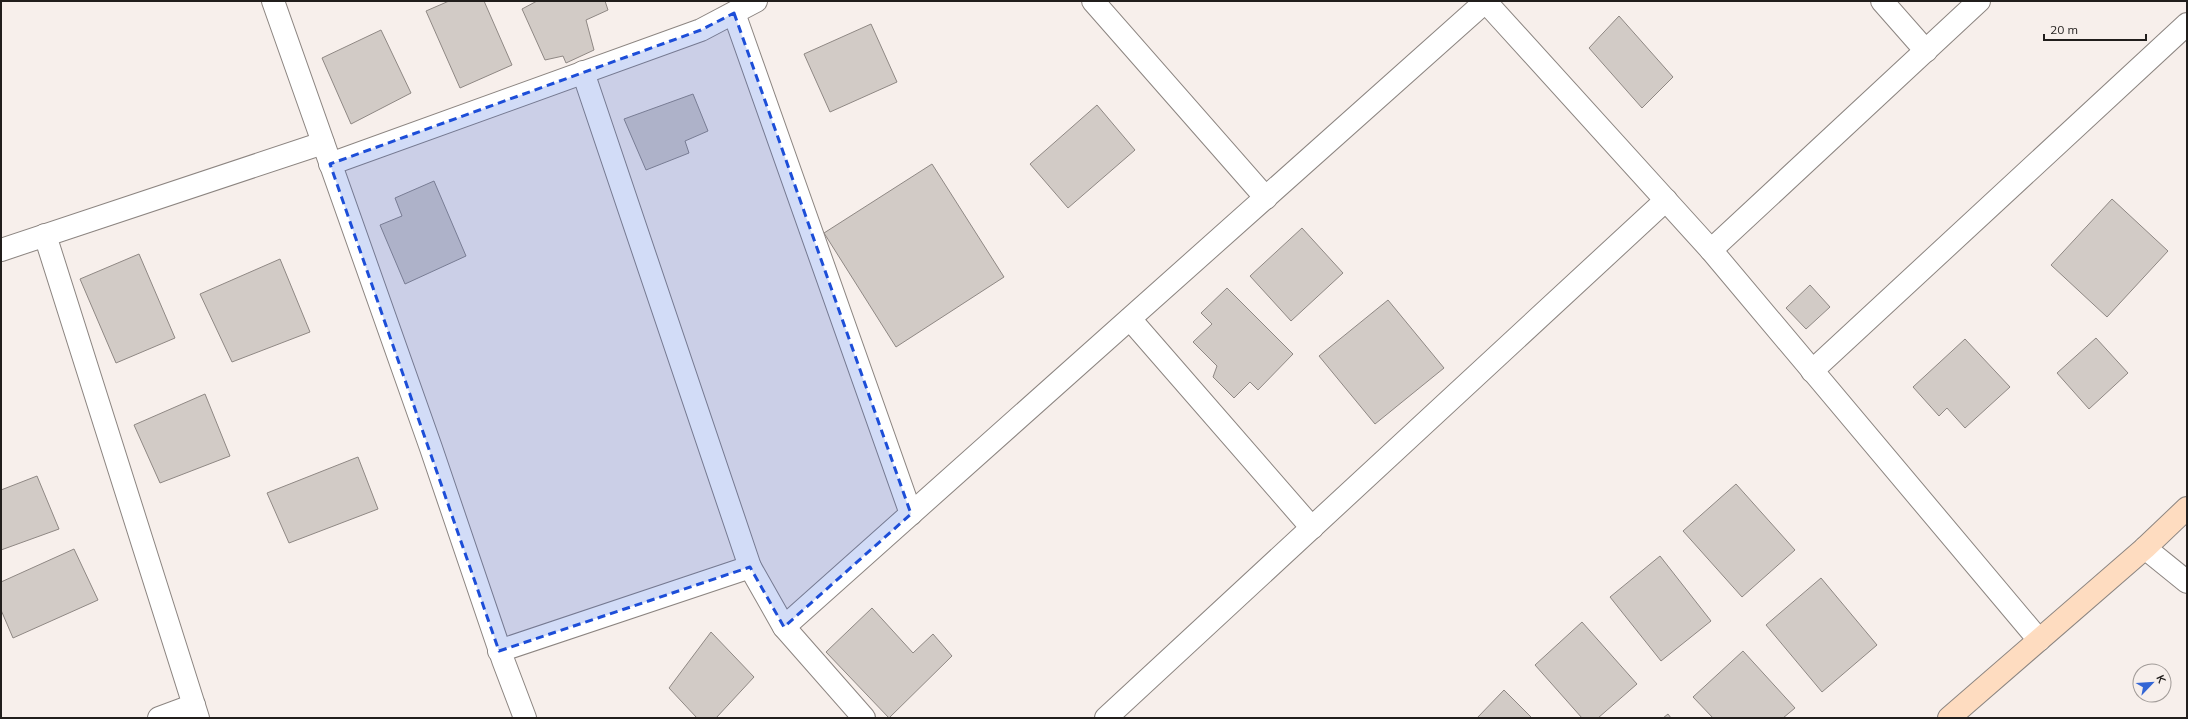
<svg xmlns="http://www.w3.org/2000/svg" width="2188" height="719" font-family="Mulish,sans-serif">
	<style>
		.building { fill: #d2cbc6; stroke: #8f8884 }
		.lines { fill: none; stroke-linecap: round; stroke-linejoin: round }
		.street-casing { stroke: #8c8581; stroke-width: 24 }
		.secondary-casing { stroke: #8c8581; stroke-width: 24 }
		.street { stroke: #fff; stroke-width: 22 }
		.secondary { stroke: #fedcc0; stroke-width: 22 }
		.marked { fill: #1d4ed8; fill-opacity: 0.2; stroke: #1d4ed8; stroke-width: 3; stroke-dasharray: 8 5; stroke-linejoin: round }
	</style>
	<rect width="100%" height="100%" fill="#f7efeb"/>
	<g class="building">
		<path d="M449 1H484L512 65 460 88 426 11Z"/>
		<path d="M537 1H605L608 10 586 20 594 50 566 63 563 56 545 60 522 9Z"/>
		<path d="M1619 16 1673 77 1642 108 1589 48Z"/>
		<path d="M871 24 897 82 830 112 804 54Z"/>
		<path d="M381 30 411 93 351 124 322 58Z"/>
		<path d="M693 94 708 131 685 141 689 153 646 170 624 119Z"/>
		<path d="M1097 105 1135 150 1068 208 1030 164Z"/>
		<path d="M932 164 1004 277 896 347 824 233Z"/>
		<path d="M434 181 466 256 405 284 380 225 402 216 395 198Z"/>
		<path d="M2112 199 2168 251 2107 317 2051 265Z"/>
		<path d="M1302 228 1343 273 1291 321 1250 276Z"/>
		<path d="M139 254 175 338 116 363 80 279Z"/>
		<path d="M280 259 310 332 232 362 200 294Z"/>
		<path d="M1810 285 1830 307 1806 329 1786 308Z"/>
		<path d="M1227 288 1293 354 1258 390 1250 382 1234 398 1213 377 1217 366 1193 342 1212 324 1201 313Z"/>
		<path d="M1388 300 1444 368 1375 424 1319 356Z"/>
		<path d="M2096 338 2128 373 2089 409 2057 373Z"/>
		<path d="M1965 339 2010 387 1965 428 1947 408 1939 416 1913 387Z"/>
		<path d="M205 394 230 456 160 483 134 425Z"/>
		<path d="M358 457 378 509 289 543 267 493Z"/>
		<path d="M37 476 59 529 1 550V490Z"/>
		<path d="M1736 484 1795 550 1742 597 1683 531Z"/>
		<path d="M74 549 98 600 13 638 1 610V582Z"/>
		<path d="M1660 556 1711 621 1661 661 1610 597Z"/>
		<path d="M1821 578 1877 645 1822 692 1766 625Z"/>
		<path d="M872 608 913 653 933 634 952 656 889 718 826 652Z"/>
		<path d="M1582 622 1637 684 1598 718H1582L1535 665Z"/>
		<path d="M711 632 754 677 716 718H697L669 688Z"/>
		<path d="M1743 651 1795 708 1783 718H1713L1693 697Z"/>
		<path d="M1504 690 1532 718H1477Z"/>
		<path d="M1668 714 1671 718H1663Z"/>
	</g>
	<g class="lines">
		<defs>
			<g id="street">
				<path d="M273 1 431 448 503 660 525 718"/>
				<path d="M1093 1 1266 198"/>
				<path d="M1485 1 1711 250 2039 640"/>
				<path d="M1882 1 1926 51"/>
				<path d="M734 13 911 514"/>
				<path d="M583 72 750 567"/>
				<path d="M330 164 701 30 756 1"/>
				<path d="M45 235 198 718"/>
				<path d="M1 250 323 143"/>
				<path d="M1711 250 1979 1"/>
				<path d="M1130 319 1312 528"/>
				<path d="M1812 371 2187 24"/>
				<path d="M2145 548 2187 582"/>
				<path d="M784 627 1486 1"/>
				<path d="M499 651 750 567 784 627 864 718"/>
				<path d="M159 718 194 705"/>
				<path d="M1106 718 1666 200"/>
			</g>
			<path id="secondary" d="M1949 718 2145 548 2187 508"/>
		</defs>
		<use href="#street" class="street-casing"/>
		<use href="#secondary" class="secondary-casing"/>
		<use href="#street" class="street"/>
		<use href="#secondary" class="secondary"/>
	</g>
	<path class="marked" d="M734 13 911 514 784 627 750 567 499 651 330 164 701 30Z"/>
	<rect width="2188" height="719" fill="none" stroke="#211e1c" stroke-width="4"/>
	<g transform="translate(2152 683) rotate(65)"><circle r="19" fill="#f7efeb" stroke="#a19b98"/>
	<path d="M0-3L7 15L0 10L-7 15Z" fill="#3466d5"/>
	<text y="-6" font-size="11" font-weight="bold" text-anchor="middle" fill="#211e1c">K</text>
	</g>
	<path d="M2044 34v6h102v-6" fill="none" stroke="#211e1c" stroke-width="2"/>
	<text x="2050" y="34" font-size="12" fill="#211e1c" stroke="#f7efeb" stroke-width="3" paint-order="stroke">20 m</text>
</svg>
